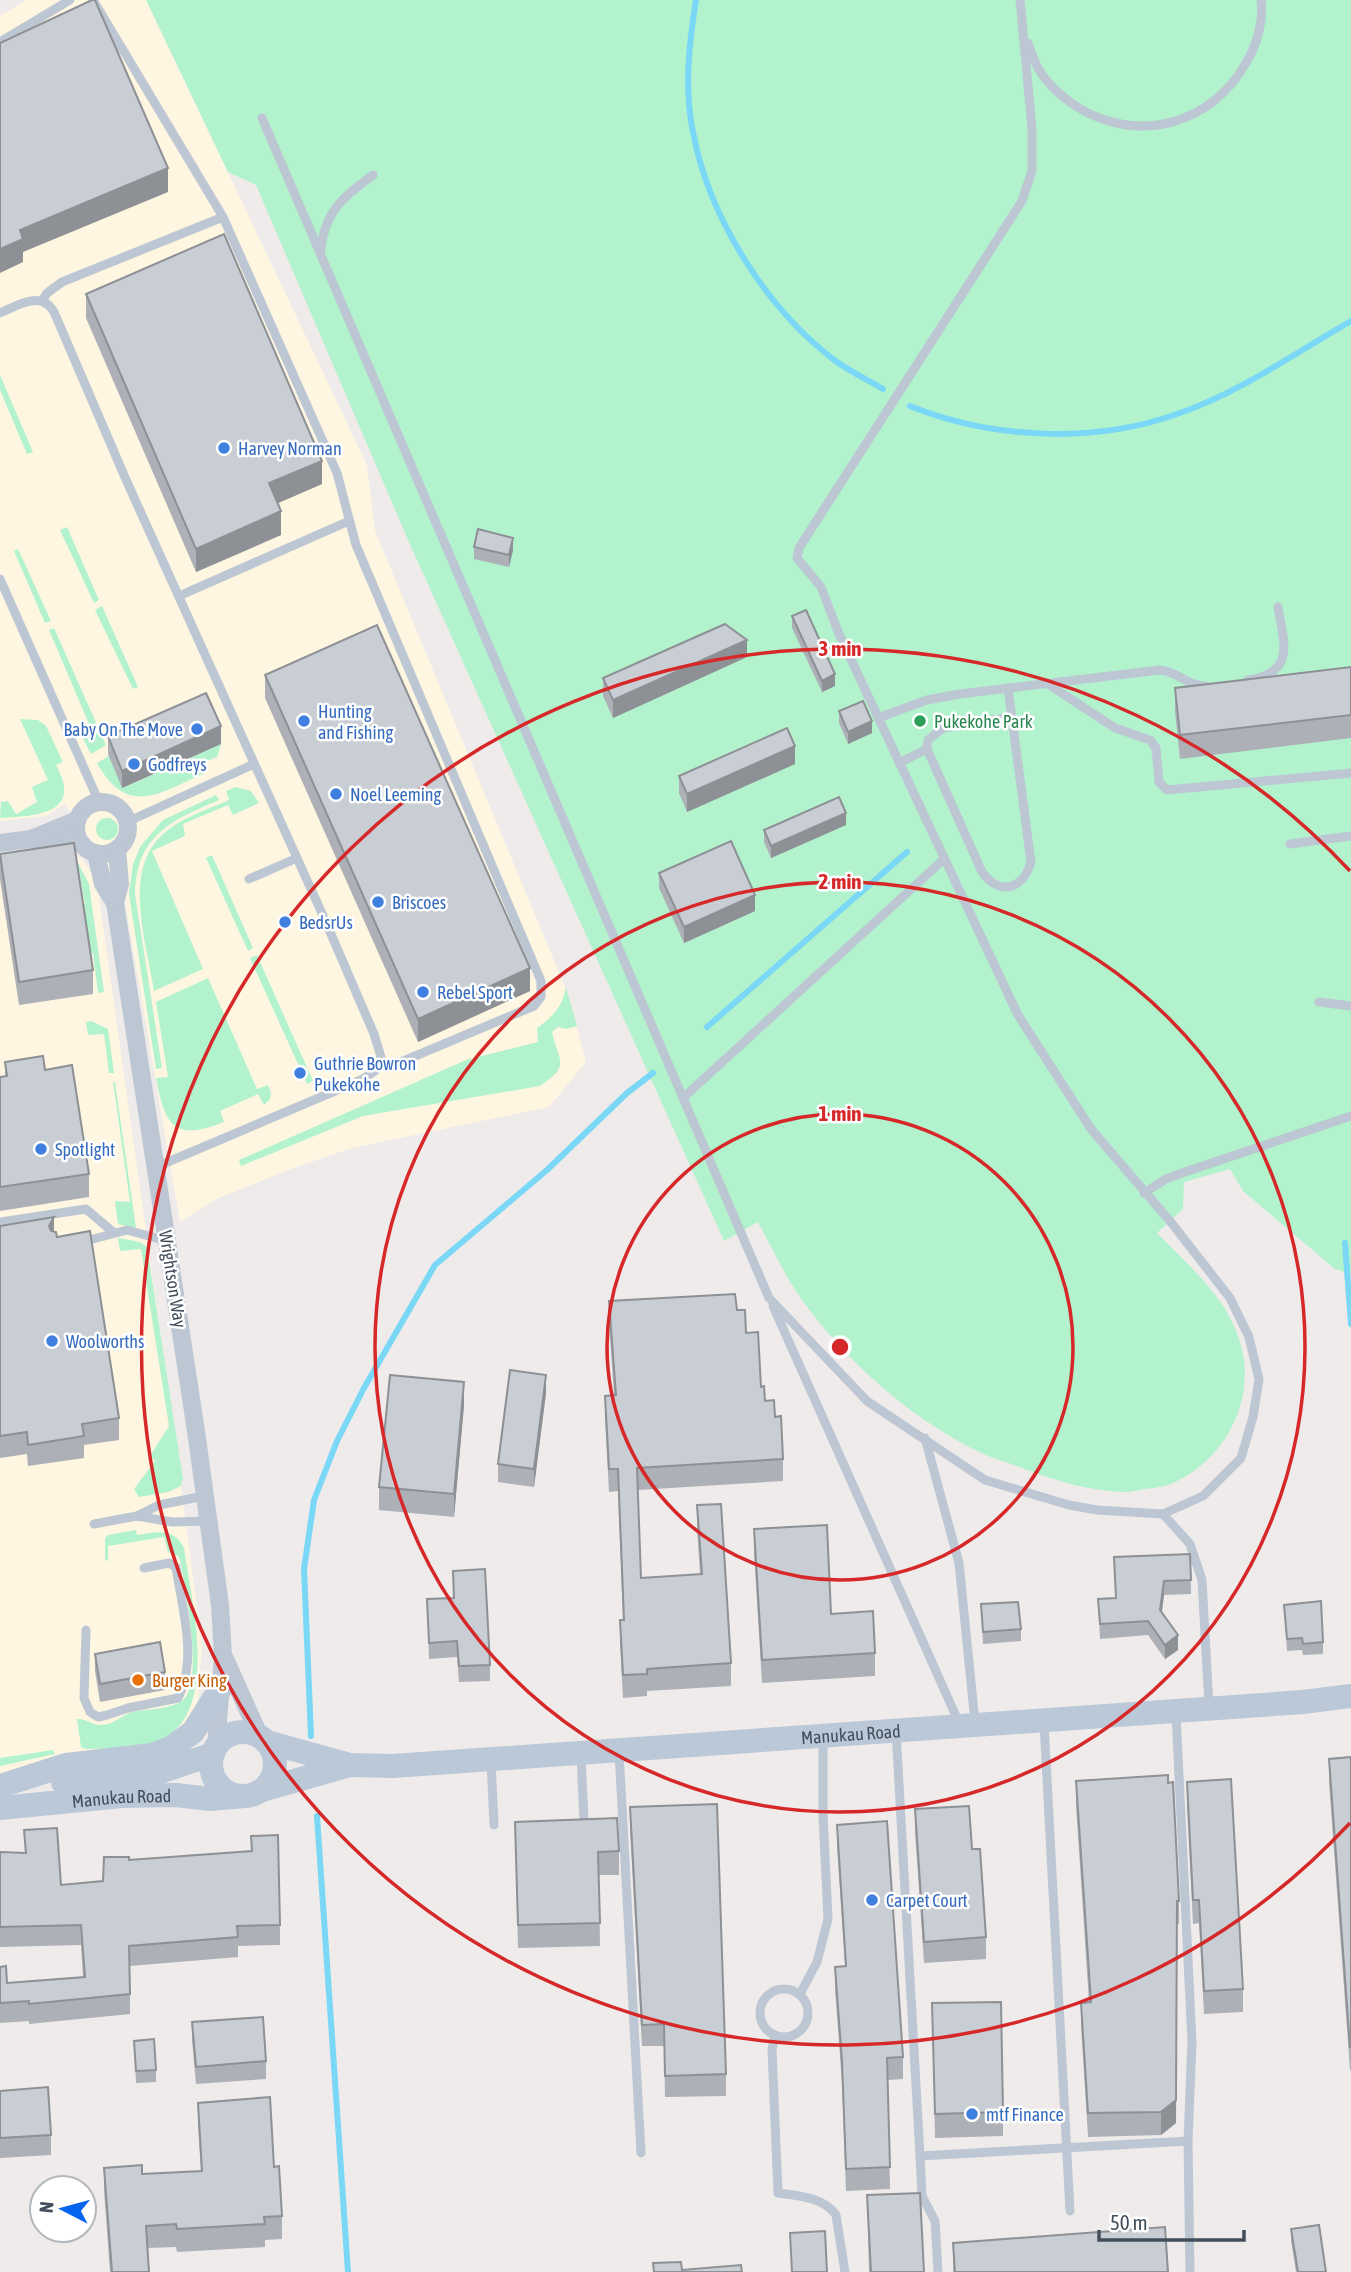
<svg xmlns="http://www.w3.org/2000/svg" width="1351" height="2272" font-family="'Asap Condensed',sans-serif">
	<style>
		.commercial { fill: #fef6e0 }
		.green { fill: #b2f3cd }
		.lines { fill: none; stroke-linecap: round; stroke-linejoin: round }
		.stream { stroke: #7ad8f6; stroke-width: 6 }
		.lane { stroke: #bcc7d3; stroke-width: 9 }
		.street { stroke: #bcc7d3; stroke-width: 18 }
		.secondary { stroke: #bbc8d8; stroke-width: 24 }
		.wall { fill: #adb0b6 }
		.shaded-wall { fill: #8d9094 }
		.building { fill: #c9cdd4; stroke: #8d9094; stroke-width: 2 }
		.ring { fill: none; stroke: #d62828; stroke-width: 3.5 }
		.shop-dot { fill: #3f7fe0; stroke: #fff; stroke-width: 2.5 }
		.leisure-dot { fill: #2e9e5b; stroke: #fff; stroke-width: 2.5 }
		.food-dot { fill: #e8710a; stroke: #fff; stroke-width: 2.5 }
		.labels { text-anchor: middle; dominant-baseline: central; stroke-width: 5; stroke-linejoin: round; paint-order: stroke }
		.shop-label { font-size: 18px; fill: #366cbe; stroke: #fff; text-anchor: start }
		.leisure-label { font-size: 18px; fill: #27864d; stroke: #fff; text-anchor: start }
		.street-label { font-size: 18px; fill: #424e5b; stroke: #fff }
		.food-label { font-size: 18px; fill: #c56008; stroke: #fff; text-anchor: start }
		.centre { fill: #d62828; stroke: #fff; stroke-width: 3.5 }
		.ring-label { font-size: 21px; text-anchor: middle; font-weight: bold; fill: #d62828; stroke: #fff; stroke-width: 5; stroke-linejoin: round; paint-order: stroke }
	</style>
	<rect width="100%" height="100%" fill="#efebeb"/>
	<g class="commercial">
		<path d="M26 0H146L367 465 375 531 568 994 586 1062 549 1107 352 1148 293 1168 216 1199 180 1222 124 896 65 804 46 816 0 821V16Z"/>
		<path d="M54 850 82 858 97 883 166 1373 202 1646 198 1703 185 1728 0 1776V855Z"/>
	</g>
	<g class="green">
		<path d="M146 0H1351V1274L1335 1269 1243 1191 1230 1169 1184 1182 1183 1209 1157 1233C1187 1264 1224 1295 1238 1336 1260 1395 1227 1460 1171 1484 1163 1487 1153 1488 1145 1489 1138 1490 1131 1492 1124 1492 1090 1491 1053 1480 1022 1468 1007 1462 991 1458 977 1451 909 1417 847 1362 802 1300 785 1276 772 1248 758 1222L724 1241 408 540 256 185 228 172Z"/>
		<path d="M0 375 33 452 27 454 0 390Z"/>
		<path d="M67 527 99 600 94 603 60 530Z"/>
		<path d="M18 549 51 621 45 623 14 551Z"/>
		<path d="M102 606 138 687 133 689 95 610Z"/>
		<path d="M54 628 106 745 91 754 78 729 89 724 49 630Z"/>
		<path d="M20 719 38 720 46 726 63 762 56 765C59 771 63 779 64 786 68 818 20 816 0 818L1 802 8 801 16 814 37 802 32 787 48 780Z"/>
		<path d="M221 744 217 757 202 763 207 772C162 792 128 819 97 763L109 756 123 788Z"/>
		<path d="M236 787 251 791 259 803 233 815 228 805 183 824 185 836 152 851 203 969 154 991C147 945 122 872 162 835 180 818 207 810 229 800L226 791Z"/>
		<path d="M216 795 219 800C171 821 137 834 135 894L162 1068 156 1069 129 894 133 864 140 847 163 820Z"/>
		<circle cx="107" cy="829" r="11"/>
		<path d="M56 852 77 861 89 884 104 992 98 993 93 953H87L80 904H85L78 866 62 868Z"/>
		<path d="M212 855 253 948 248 951 206 858Z"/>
		<path d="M257 955 313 1081 307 1084 250 958Z"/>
		<path d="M208 978 257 1089 268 1085 271 1093 270 1099 264 1105 258 1094 220 1111 224 1122C174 1142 165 1126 156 1078L168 1077 156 1002Z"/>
		<path d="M566 987 577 1026 566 1029 558 1027 552 1032C558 1061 572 1065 540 1086L363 1116 241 1166 239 1160 466 1060 538 1042 537 1028C553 1016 562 1008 566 987Z"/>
		<path d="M91 1021 108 1029 114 1073H109L104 1034 88 1035 86 1022Z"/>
		<path d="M113 1082H115L136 1228 118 1224 115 1201 130 1202Z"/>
		<path d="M118 1238 140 1242 147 1247 183 1479 181 1486 168 1492 139 1497 134 1489 155 1461 150 1456 169 1426 141 1249 120 1251Z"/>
		<path d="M136 1530 137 1535C156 1532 174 1527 184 1548 191 1600 221 1712 161 1740 139 1750 109 1748 86 1749L81 1747 77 1719C87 1718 93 1726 103 1725 114 1724 122 1715 132 1712 146 1709 175 1709 184 1699 204 1679 185 1588 180 1560L178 1556 168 1552 164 1537 108 1546V1561L105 1560V1538L108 1535Z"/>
		<path d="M53 1750 55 1754 0 1766V1758Z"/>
	</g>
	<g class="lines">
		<g class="stream">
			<path d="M696 0C689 43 684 89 693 132 709 218 767 310 837 362 851 372 868 380 883 389"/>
			<path d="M910 406C992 439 1093 444 1177 414 1239 393 1295 353 1351 321"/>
			<path d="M707 1027 907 852"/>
			<path d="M1345 1243 1351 1324"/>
			<path d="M311 1736 304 1569 314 1500 337 1441 364 1388 435 1265 547 1170 627 1093 653 1073"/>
			<path d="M317 1816 348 2272"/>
		</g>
		<g class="lane">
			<path d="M93 0 223 217 337 473 356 545 541 981V997L534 1006 401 1062 380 1063"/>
			<path d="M0 42 70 0"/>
			<path d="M1028 43C1031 51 1034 60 1038 68 1047 84 1063 98 1079 108 1140 145 1214 123 1247 61 1257 44 1264 20 1261 0"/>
			<path d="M262 118 769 1298 867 1401 985 1480 1069 1505 1097 1510 1163 1514 1203 1496 1241 1458 1253 1417 1259 1379 1249 1337 1230 1298 1170 1221 1091 1129 1018 1015 839 634 821 587 797 558 799 548 1022 201 1032 171V128L1020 0"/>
			<path d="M321 250C324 212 344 196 373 175"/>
			<path d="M42 301 47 293 62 282 223 217"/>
			<path d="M0 313C18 305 41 290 54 312L127 482 325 920 374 1034 381 1057 375 1071 361 1080 156 1167"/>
			<path d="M0 579 99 802"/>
			<path d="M179 596 349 521"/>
			<path d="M1248 680C1296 673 1284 643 1278 607"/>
			<path d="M1048 684 1115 728 1150 740 1156 748 1159 782 1167 790 1351 773"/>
			<path d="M1008 688 1031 862C1023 889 1000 897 982 872L927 749 928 740 943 728 1012 717"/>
			<path d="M878 718 927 700 960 694 1159 670C1181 672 1186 686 1206 686"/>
			<path d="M899 763 927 749"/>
			<path d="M127 822 254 764"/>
			<path d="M1290 844 1351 836"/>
			<path d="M249 879 297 858"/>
			<path d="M1319 1002 1351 1006"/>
			<path d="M684 1097 944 859"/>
			<path d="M1144 1193 1166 1179 1179 1174 1351 1116"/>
			<path d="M0 1222 86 1209 113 1232"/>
			<path d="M82 1242 127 1230 167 1241"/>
			<path d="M773 1306 960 1725"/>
			<path d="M925 1438 959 1563 975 1722"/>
			<path d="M1163 1514 1190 1544 1202 1580 1209 1706"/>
			<path d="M137 1516 172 1522 208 1521"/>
			<path d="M94 1524 137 1516 159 1505 204 1496"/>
			<path d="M86 1630 84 1698 90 1712 98 1717 107 1715 128 1708 178 1698C198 1659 182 1608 176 1567L169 1563 144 1568"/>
			<path d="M1176 1714 1192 2042 1188 2141 1190 2272"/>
			<path d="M1044 1723 1070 2211"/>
			<path d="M896 1731 920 2156 1188 2141"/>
			<path d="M619 1752 641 2153"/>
			<path d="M581 1756 584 1820"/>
			<path d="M491 1761 494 1825"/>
			<circle cx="784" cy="2013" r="24"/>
			<path d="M800 1994 817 1962 828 1919 823 1815V1736"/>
			<path d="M775 2035 772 2050 778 2193C799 2196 824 2197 836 2215L845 2272"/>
			<path d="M920 2156 922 2196 935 2221 938 2272"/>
		</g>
		<g class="street">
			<circle cx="102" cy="828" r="26"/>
			<path d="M35 839 82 844"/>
			<path d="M0 843 31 839 77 820"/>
			<path d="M117 849 120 884 115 903 196 1431 220 1605 223 1656 216 1748"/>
			<path d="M96 853 103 884 115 903"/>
			<path d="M225 1659 260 1737"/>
		</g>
		<g class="secondary">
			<circle cx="243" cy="1764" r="32"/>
			<path id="s1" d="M267 1742 350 1765 393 1766 1303 1702 1351 1696"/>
			<path d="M63 1782 157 1773 213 1754"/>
			<path d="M0 1786 66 1765 152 1755 171 1748 193 1732 220 1689"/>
			<path d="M262 1790 350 1765"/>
			<path id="s2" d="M0 1808 122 1796 176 1795 210 1799 245 1796"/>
		</g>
	</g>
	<g class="wall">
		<path d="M86 294 322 484 278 503 281 535 196 572 86 318Z"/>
		<path d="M474 547 513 550 509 567 474 559Z"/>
		<path d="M792 616 835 686 822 692 792 628Z"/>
		<path d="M747 657 613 718 603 696V678Z"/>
		<path d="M1351 667V738L1180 759 1175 712V688Z"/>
		<path d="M265 675 530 991 418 1042 265 698Z"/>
		<path d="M839 711 872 733 848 744 839 723Z"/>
		<path d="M108 736 221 744 122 788 108 754Z"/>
		<path d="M795 764 687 812 679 793V776Z"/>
		<path d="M846 825 771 858 764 842V830Z"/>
		<path d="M0 854 93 970V994L19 1005 0 879Z"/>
		<path d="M659 873 755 911 684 943 659 888Z"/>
		<path d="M5 1062 45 1070 89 1174V1197L0 1211V1077L5 1076Z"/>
		<path d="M0 1226 54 1231 57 1237 119 1418V1440L84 1445V1458L28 1466 27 1454 0 1458Z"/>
		<path d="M609 1301 737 1310 746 1333 765 1401 775 1417 783 1459V1481L638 1490 641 1578 700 1574 697 1528V1505L731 1663V1686L647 1691V1696L623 1698 620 1643V1620H623L618 1491 609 1492 605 1418V1396L614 1395 609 1323Z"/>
		<path d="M546 1393 534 1487 498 1482V1464Z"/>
		<path d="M464 1405 454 1517 379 1510V1487Z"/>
		<path d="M754 1529 831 1614 875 1653V1676L762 1683 754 1553Z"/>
		<path d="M1190 1554 1191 1594 1164 1595 1162 1612 1178 1650 1165 1659 1148 1635 1100 1639 1098 1599 1115 1598Z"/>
		<path d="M453 1571 490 1665V1681L459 1682 457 1657 429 1659 427 1599 454 1598Z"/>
		<path d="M981 1604 1021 1629V1641L983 1644Z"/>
		<path d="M1284 1605 1323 1642V1654L1303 1655 1302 1650 1287 1651Z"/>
		<path d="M95 1654 165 1672V1690L100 1702 95 1671Z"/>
		<path d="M1351 1757V2070H1350L1329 1782V1759Z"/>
		<path d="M1076 1781 1179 1901V1924H1177L1176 2123 1161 2135 1088 2137 1081 2026V2003L1089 2002 1076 1805Z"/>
		<path d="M1187 1782 1243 1989V2012L1204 2014 1199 1923 1193 1924 1187 1805Z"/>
		<path d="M630 1807 726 2074V2096L665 2097 664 2046H642L630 1828Z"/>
		<path d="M915 1809 972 1849 986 1937V1959L924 1963 915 1831Z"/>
		<path d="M515 1822 619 1851V1875H599L600 1946 518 1948Z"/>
		<path d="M837 1825 903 2057V2079L888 2080 890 2189 846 2191 842 2083 835 1989V1967L845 1966 837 1847Z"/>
		<path d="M24 1830 61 1885 103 1881 129 1860 280 1925V1945L238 1946V1957L130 1966V2014L29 2024V2021L0 2023V1967L7 1983 83 1977 81 1945 0 1947V1852L25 1853Z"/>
		<path d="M932 2003 1003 2112V2136L935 2138Z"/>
		<path d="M192 2022 266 2061V2079L196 2084 192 2040Z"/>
		<path d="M134 2041 156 2070V2082L136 2083Z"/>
		<path d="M0 2091 51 2135V2155L0 2158Z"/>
		<path d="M198 2103 274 2167 282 2216V2239L265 2240V2247L177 2252 176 2247 148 2248 149 2272H110L104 2190V2168L142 2174 201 2171 198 2125Z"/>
		<path d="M867 2195 924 2272H869Z"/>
		<path d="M1291 2229 1326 2272H1296L1291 2241Z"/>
		<path d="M953 2243 1168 2272H953Z"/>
	</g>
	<g class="shaded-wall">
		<path d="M168 168V192L23 252V262L0 273V249L20 230Z"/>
		<path d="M322 461V484L269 507V483Z"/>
		<path d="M281 511V535L196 572V549Z"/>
		<path d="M513 538V550L509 567V555Z"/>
		<path d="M747 640V657L613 718V700Z"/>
		<path d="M835 674V686L822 692V681Z"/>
		<path d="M872 721V733L848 744V732Z"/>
		<path d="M221 726V744L122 788V771Z"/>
		<path d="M795 746V764L687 812V794Z"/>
		<path d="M846 813V825L771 858V846Z"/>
		<path d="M755 895V911L684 943V927Z"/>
		<path d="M530 968V991L418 1042V1019Z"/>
		<path d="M54 1217V1239L49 1226Z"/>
		<path d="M546 1375V1393L534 1487V1469Z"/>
		<path d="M464 1382V1405L454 1517V1494Z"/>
		<path d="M1164 1581V1595L1160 1624V1610Z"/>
		<path d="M1178 1635V1650L1165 1659V1645Z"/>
		<path d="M1177 1901 1176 2123 1161 2135V2112Z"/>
	</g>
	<g class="building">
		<path d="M92 0H95L168 168 20 230 23 239 0 249V43Z"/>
		<path d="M224 234 322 461 269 483 281 511 196 549 86 294Z"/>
		<path d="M478 529 513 538 509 555 474 547Z"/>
		<path d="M806 610 835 674 822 681 792 616Z"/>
		<path d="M725 624 747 640 613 700 603 678Z"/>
		<path d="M377 625 530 968 418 1019 265 675Z"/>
		<path d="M1351 667V715L1180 735 1175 688Z"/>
		<path d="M206 693 221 726 122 771 108 736Z"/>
		<path d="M863 701 872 721 848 732 839 711Z"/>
		<path d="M787 728 795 746 687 794 679 776Z"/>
		<path d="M839 797 846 813 771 846 764 830Z"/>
		<path d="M731 841 755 895 684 927 659 873Z"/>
		<path d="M74 843 93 970 19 982 0 854Z"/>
		<path d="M43 1056 45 1070 72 1065 89 1174 0 1187V1077L7 1076 5 1062Z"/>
		<path d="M54 1217 49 1226 51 1231 56 1232 57 1237 90 1231 119 1418 82 1424 84 1436 28 1445 27 1432 0 1436V1226Z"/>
		<path d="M735 1294 737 1310H745L746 1333 758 1332 761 1387 764 1386 765 1401 774 1400 775 1417 781 1416 783 1459 637 1468 641 1578 702 1574 697 1505 721 1504 731 1663 647 1669V1674L623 1675 620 1620H624L618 1469H609L605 1396 616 1395 609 1301Z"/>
		<path d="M510 1370 546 1375 534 1469 498 1464Z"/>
		<path d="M390 1375 464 1382 454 1494 379 1487Z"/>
		<path d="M827 1525 831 1614 873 1611 875 1653 762 1660 754 1529Z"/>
		<path d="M1190 1554 1191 1580 1164 1581 1160 1610 1178 1635 1165 1645 1148 1621 1100 1624 1098 1599 1116 1598 1114 1557Z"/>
		<path d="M485 1569 490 1665 459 1666 457 1641 429 1643 427 1599 454 1598 453 1571Z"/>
		<path d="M1321 1601 1323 1642 1303 1644 1302 1638 1287 1639 1284 1605Z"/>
		<path d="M1018 1602 1021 1629 983 1632 981 1604Z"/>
		<path d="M160 1642 165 1672 100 1684 95 1654Z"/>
		<path d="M1351 1757V2047H1350L1329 1759Z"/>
		<path d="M1168 1775V1783L1173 1782 1179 1901H1177L1176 2100 1161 2112 1088 2113 1081 2003 1091 2002 1076 1781Z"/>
		<path d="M1231 1779 1243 1989 1204 1991 1199 1900H1193L1187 1782Z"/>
		<path d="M717 1804 726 2074 665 2076 664 2024 642 2025 630 1807Z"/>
		<path d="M969 1806 972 1849H980L986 1937 924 1942 915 1809Z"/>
		<path d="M617 1818 619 1851 598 1852 600 1923 518 1925 515 1822Z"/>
		<path d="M887 1821 903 2057 887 2058 890 2167 846 2169 842 2061 835 1967 846 1966 837 1825Z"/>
		<path d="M57 1828 61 1885 103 1881 104 1857H129V1860L252 1851 251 1836 278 1835 280 1925 237 1926 238 1937 129 1946 130 1994 29 2004V2001L0 2003V1967L6 1966 7 1983 85 1977 81 1925 0 1927V1852L26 1853 24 1830Z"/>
		<path d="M1001 2002 1003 2112 935 2114 932 2003Z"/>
		<path d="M263 2017 266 2061 196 2067 192 2022Z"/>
		<path d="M154 2039 156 2070 136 2071 134 2041Z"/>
		<path d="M48 2087 51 2135 0 2138V2091Z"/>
		<path d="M270 2097 274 2167 279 2166 282 2216 264 2217 265 2224 177 2229 176 2224 146 2226 149 2272H112L104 2168 142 2165V2174L202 2171 198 2103Z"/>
		<path d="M920 2193 924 2272H871L867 2195Z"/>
		<path d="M1319 2225 1326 2272H1298L1291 2229Z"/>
		<path d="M1165 2227 1168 2272H955L953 2243Z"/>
		<path d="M825 2231 827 2272H792L790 2233Z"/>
		<path d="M681 2262 682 2270 741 2265 742 2272H654L653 2263Z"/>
	</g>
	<g class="ring">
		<circle cx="840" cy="1347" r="233"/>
		<circle cx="840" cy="1347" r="465"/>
		<path d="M1350 1823A698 698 0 1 1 1350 871"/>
	</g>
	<g class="shop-dot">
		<circle cx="224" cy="448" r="7"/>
		<circle cx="304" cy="721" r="7"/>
		<circle cx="197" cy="729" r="7"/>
		<circle cx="134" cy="764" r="7"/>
		<circle cx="336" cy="794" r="7"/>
		<circle cx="378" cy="902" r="7"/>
		<circle cx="285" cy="922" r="7"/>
		<circle cx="423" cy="992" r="7"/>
		<circle cx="300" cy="1073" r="7"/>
		<circle cx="41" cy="1149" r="7"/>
		<circle cx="52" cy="1341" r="7"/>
		<circle cx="872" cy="1900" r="7"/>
		<circle cx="972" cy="2114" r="7"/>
	</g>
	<circle class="leisure-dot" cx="920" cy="721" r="7"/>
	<circle class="food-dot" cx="138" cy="1680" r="7"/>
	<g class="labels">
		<g class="shop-label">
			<text x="238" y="448">Harvey Norman</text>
			<text x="318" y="711">Hunting<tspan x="318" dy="21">and Fishing</tspan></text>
			<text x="183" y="729" text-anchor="end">Baby On The Move</text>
			<text x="148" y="764">Godfreys</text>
			<text x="350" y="794">Noel Leeming</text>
			<text x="392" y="902">Briscoes</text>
			<text x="299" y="922">BedsrUs</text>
			<text x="437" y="992">Rebel Sport</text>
			<text x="314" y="1063">Guthrie Bowron<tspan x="314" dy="21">Pukekohe</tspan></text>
			<text x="55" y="1149">Spotlight</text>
			<text x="66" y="1341">Woolworths</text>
			<text x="886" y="1900">Carpet Court</text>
			<text x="986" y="2114">mtf Finance</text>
		</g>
		<g class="leisure-label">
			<text x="934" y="721">Pukekohe Park</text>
		</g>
		<g class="street-label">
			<text transform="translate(173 1279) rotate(81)">Wrightson Way</text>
			<text stroke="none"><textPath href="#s1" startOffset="588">Manukau Road</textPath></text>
			<text stroke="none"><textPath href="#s2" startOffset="122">Manukau Road</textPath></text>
		</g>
		<g class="food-label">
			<text x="152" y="1680">Burger King</text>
		</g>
	</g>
	<circle cx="840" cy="1347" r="10" class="centre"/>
	<g class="ring-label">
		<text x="840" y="656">3 min</text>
		<text x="840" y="889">2 min</text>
		<text x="840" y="1121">1 min</text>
	</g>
	<g transform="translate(63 2209) rotate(276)"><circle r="33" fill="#ffffff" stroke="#b3b8bd" stroke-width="2"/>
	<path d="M0-5L12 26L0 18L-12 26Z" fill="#0463ef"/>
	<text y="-10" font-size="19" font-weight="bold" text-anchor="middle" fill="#424e5b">N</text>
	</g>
	<path d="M1099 2230v10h145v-10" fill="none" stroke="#424e5b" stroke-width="3.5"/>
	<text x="1110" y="2230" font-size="21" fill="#424e5b" stroke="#ffffff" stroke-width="5" paint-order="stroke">50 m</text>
</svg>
